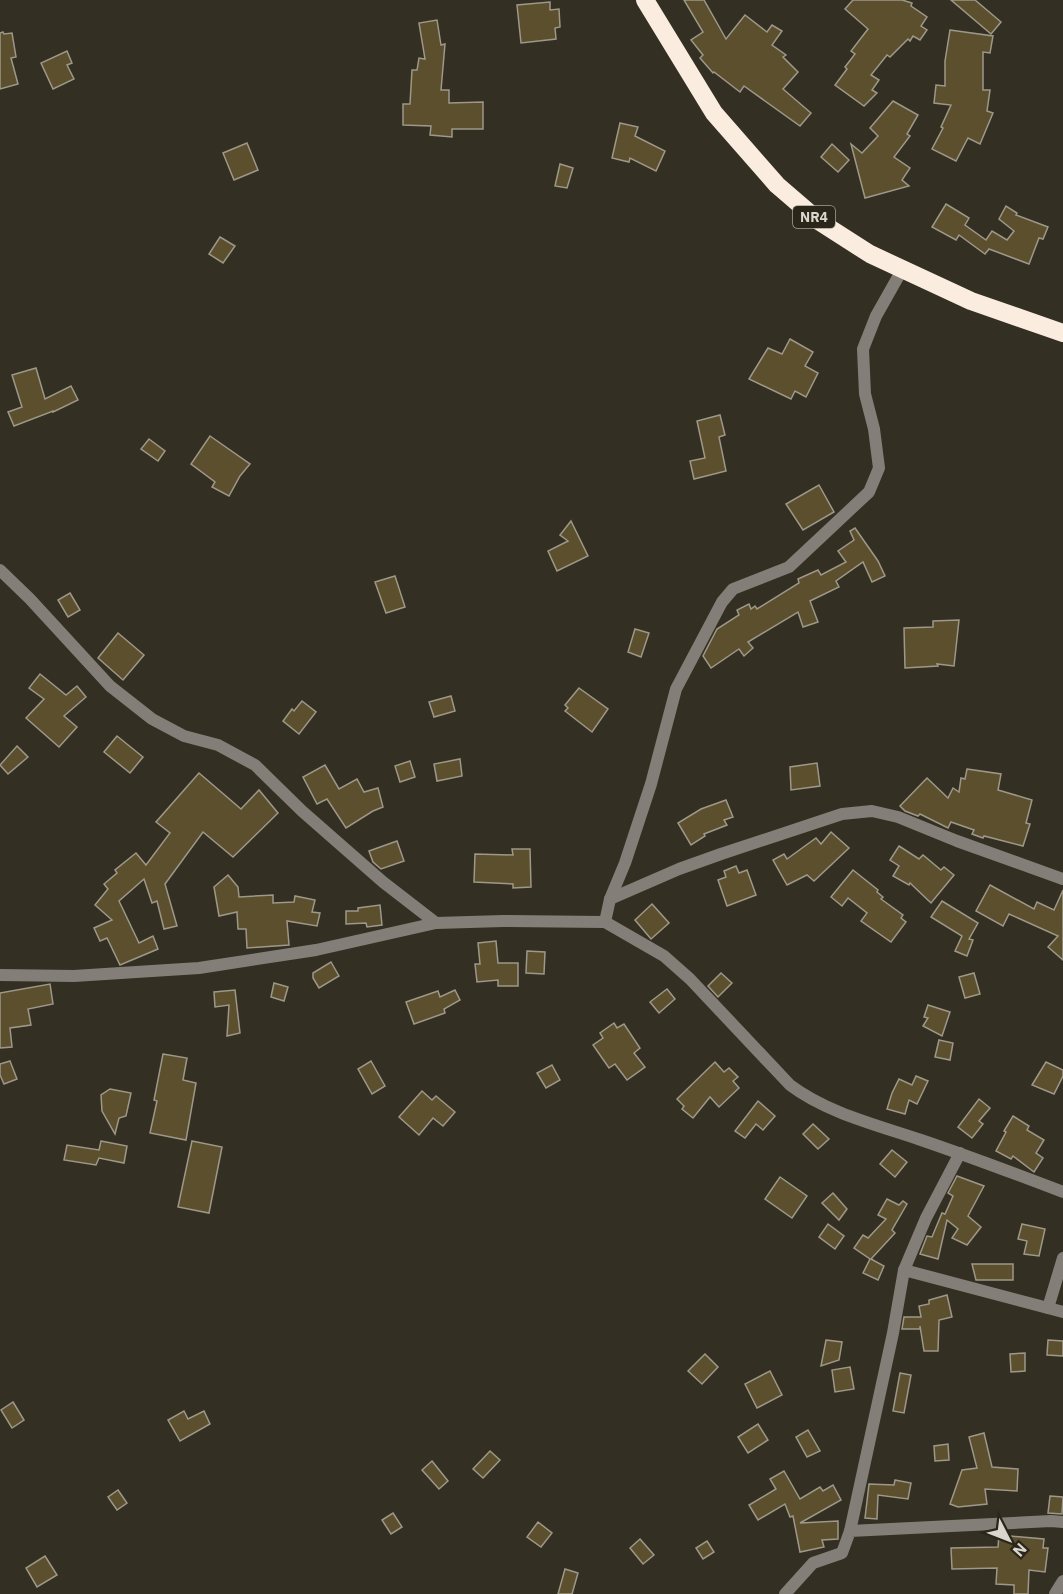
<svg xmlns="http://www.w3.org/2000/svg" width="1063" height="1594" font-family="'IBM Plex Sans',sans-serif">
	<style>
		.building { fill: #5b4f2d; stroke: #9d9889; stroke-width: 1.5 }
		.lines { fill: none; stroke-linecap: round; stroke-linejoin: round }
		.street { stroke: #847e79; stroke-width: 12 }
		.highway { stroke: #faecdf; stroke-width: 18 }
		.labels { text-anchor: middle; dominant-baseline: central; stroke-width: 4.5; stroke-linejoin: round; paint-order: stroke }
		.shield { fill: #2a2619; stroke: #a4a198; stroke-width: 1.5 }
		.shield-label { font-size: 14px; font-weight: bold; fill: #d8d6ce }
	</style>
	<rect width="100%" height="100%" fill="#342f23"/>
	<g class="building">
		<path d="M684 0H704L726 39 745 15 767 32 772 25 782 31 772 45 786 55 783 57 798 72 783 89 811 113 800 126 744 86 740 92 714 72 713 73 700 58 703 55 691 40 703 32Z"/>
		<path d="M853 0H902L912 3 911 6 927 17 921 26 927 30 920 40 913 36 910 41 908 39 890 57 887 55 871 75 879 80 872 90 877 93 864 106 835 85 847 69 845 67 855 54 851 51 868 29 845 9Z"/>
		<path d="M951 0H975L1001 22 991 34Z"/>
		<path d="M550 2V10L559 9 560 27 555 28 556 39 521 43 517 5Z"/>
		<path d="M437 20 441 45 445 44 441 90H449V103L483 102V129H452V137L430 135 431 126 403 125V104H410L412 70H417L419 58 425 59 419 23Z"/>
		<path d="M950 30 993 36 990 53 983 52V90H990L987 111 993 113 980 144 968 138 956 161 932 149 943 128 941 127 951 105 934 103 936 85 945 86V61Z"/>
		<path d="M3 32 4 34 12 33 16 57 11 58 18 84 0 89V33Z"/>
		<path d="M67 51 72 63 67 65 74 79 53 89 41 63Z"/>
		<path d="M893 101 918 115 907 134 910 136 894 157 910 168 902 180 909 186 865 198 851 144 862 153 878 136 870 128Z"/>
		<path d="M620 123 638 127 635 136 665 151 656 171 630 158 629 162 612 158Z"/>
		<path d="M247 143 258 170 234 180 223 153Z"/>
		<path d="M832 144 849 160 838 172 821 157Z"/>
		<path d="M560 164 573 168 567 188 555 186Z"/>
		<path d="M946 204 969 218 965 225 986 240 992 231 1007 240 1014 231 999 219 1006 206 1017 213 1016 215 1048 227 1043 239 1039 238 1029 264 989 249 985 254 959 235 956 240 932 227Z"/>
		<path d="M220 237 235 246 223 263 209 254Z"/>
		<path d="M790 339 813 352 805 366 818 373 806 397 795 391 791 399 749 379 768 348 782 354Z"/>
		<path d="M36 368 45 399 71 386 78 400 53 412V411L14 426 8 412 22 407 12 375Z"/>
		<path d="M720 415 725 435 719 437 726 471 694 479 690 461 705 458 697 421Z"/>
		<path d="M210 436 250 464 240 476 229 496 212 487 215 482 191 464Z"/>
		<path d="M149 439 165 451 158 461 141 449Z"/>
		<path d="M819 485 834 512 803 530 786 504Z"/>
		<path d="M571 521 588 556 557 571 548 551 568 541 560 535Z"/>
		<path d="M855 528 878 561 885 576 872 582 863 562 836 581 839 587 810 601 818 622 803 627 798 612 748 642 753 648 744 656 739 649 711 668 703 656 717 629 739 615 737 610 749 604 751 609 755 606 757 609 799 583 798 579 818 570 821 575 846 562 838 551 854 540 850 531Z"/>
		<path d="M395 576 405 607 386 613 375 582Z"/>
		<path d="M70 593 80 610 68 617 58 600Z"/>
		<path d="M959 620 954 666 937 664 938 666 905 668 904 628 933 627V621Z"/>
		<path d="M635 629 649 633 641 657 628 652Z"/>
		<path d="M118 633 144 655 123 680 98 658Z"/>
		<path d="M40 674 66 695 77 686 86 697 64 716 77 727 59 747 26 718 44 699 29 688Z"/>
		<path d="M579 688 608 709 592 732 565 711 568 708 565 705Z"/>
		<path d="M451 696 455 711 434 717 429 702Z"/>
		<path d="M302 701 316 712 299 734 283 721 292 709 294 711Z"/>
		<path d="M117 736 143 757 130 773 104 752Z"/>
		<path d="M17 746 28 757 8 774 0 765Z"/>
		<path d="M460 759 462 776 437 781 434 764Z"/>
		<path d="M410 761 415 777 400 782 395 766Z"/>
		<path d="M817 763 820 786 791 790 790 767Z"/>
		<path d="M325 765 339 789 357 779 364 792 378 788 383 807 373 811 346 828 327 799 317 804 303 777Z"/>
		<path d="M967 769 1001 774 998 790 1032 800 1026 823 1030 824 1023 846 984 836 983 838 972 834 974 830 951 822 948 828 920 814 918 816 905 811 900 806 927 778 948 798 953 788 959 792 961 778 965 779Z"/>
		<path d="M199 773 241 809 259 790 278 813 233 857 203 832 165 884 177 926 164 929 157 901 152 903 144 879 119 901 139 943 153 936 158 949 120 965 107 938 100 941 94 928 112 920 95 905 108 889 104 884 117 873 115 870 136 853 146 865 170 833 156 822Z"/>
		<path d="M726 800 733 817 724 820 727 825 704 834 705 836 691 845 678 823 701 809Z"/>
		<path d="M831 832 849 848 814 881 807 875 787 885 773 860 784 854 787 859 816 838 821 844Z"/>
		<path d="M397 841 404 861 381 869 373 862 369 851Z"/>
		<path d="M899 846 919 859 923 855 941 870 944 867 954 875 931 903 910 883 909 885 893 876 899 866 890 860Z"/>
		<path d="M512 849H530L531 887 513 888V884L474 882 475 854 513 855Z"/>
		<path d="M736 866 739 873 747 870 756 895 727 906 718 880 726 877 724 871Z"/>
		<path d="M853 870 878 890 877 892 883 897 881 899 903 915 901 918 906 922 891 942 861 921 867 913 848 898 842 906 831 897Z"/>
		<path d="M228 875 238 887 239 897 273 895V903L294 902 295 896 315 900 312 912 320 913 317 926 287 921 289 945 247 948 246 929H238L237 912 219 916 214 887Z"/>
		<path d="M990 885 1034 909 1037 902 1054 910 1063 890V960L1048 947 1058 936 1009 914 1003 926 976 911Z"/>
		<path d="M942 901 978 923 969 939 973 940 967 956 955 951 962 936 931 917Z"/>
		<path d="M652 904 669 923 651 939 635 920Z"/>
		<path d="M380 905 382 925 367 927 366 923 346 924V911H358V908Z"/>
		<path d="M496 941 498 963H518V986H498V980L477 982 475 964H480L478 943Z"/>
		<path d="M527 951 545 952 544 974 526 973Z"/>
		<path d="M331 962 339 976 319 988 313 978V973Z"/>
		<path d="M721 973 732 983 718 997 708 986Z"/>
		<path d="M974 973 980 994 965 998 959 977Z"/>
		<path d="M274 983 288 987 284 1001 271 997Z"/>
		<path d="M50 984 53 1004 28 1009 31 1025 10 1028 12 1047 0 1048V993Z"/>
		<path d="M667 989 675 999 659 1013 650 1002Z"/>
		<path d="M235 990 240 1033 227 1036 229 1005 215 1007 214 992Z"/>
		<path d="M455 990 460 1000 444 1009 445 1013 414 1024 406 1002 438 991 440 997Z"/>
		<path d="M928 1005 950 1012 942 1036 923 1026 928 1018 924 1017Z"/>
		<path d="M614 1023 617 1028 624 1024 640 1048 634 1053 645 1067 627 1080 615 1064 609 1068 593 1045 603 1038 600 1033Z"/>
		<path d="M939 1040 953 1043 950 1060 935 1057Z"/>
		<path d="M163 1054 187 1058 183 1080 196 1083 186 1140 150 1133 157 1101 154 1100Z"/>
		<path d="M10 1061 17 1079 4 1084 0 1075V1064Z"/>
		<path d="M371 1061 385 1086 372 1094 358 1069Z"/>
		<path d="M715 1062 724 1072 729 1068 738 1077 733 1081 739 1088 719 1107 710 1097 693 1118 682 1109 684 1106 677 1099Z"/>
		<path d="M1046 1062 1063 1070V1076L1054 1094 1032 1085Z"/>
		<path d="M552 1065 560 1080 546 1088 537 1073Z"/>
		<path d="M916 1076 928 1081 917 1104 909 1100 905 1114 887 1109 892 1093 899 1079 912 1085Z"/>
		<path d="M110 1089 131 1093 126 1116 119 1118 115 1134 102 1111 101 1095Z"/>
		<path d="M422 1091 432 1100 436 1096 455 1112 443 1126 433 1118 419 1135 399 1117Z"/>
		<path d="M979 1099 990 1108 979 1121 983 1124 972 1138 958 1127Z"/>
		<path d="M758 1101 775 1116 763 1130 756 1124 745 1138 735 1131Z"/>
		<path d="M1013 1116 1029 1126 1027 1130 1044 1140 1036 1153 1043 1158 1034 1172 1013 1156 1011 1159 996 1151 1006 1132 1004 1131Z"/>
		<path d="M813 1124 829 1139 818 1149 803 1134Z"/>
		<path d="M101 1141 127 1146 124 1163 99 1158 96 1165 64 1160 67 1145 99 1150Z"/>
		<path d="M192 1141 222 1147 209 1213 178 1207Z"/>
		<path d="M892 1150 907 1162 895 1177 880 1164Z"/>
		<path d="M957 1176 984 1186 968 1216 981 1227 967 1245 952 1238 958 1229 947 1220 938 1259 920 1254 927 1236 932 1237 942 1213 945 1214 953 1196 948 1193Z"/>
		<path d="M780 1177 807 1196 792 1218 765 1199Z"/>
		<path d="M833 1193 847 1209 839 1220 822 1203Z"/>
		<path d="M887 1199 899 1205 903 1201 907 1204 892 1230 895 1233 871 1259 884 1266 878 1280 863 1273 870 1259 854 1248 863 1235 868 1238 886 1219 878 1215Z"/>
		<path d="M828 1224 844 1236 835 1249 819 1237Z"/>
		<path d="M1022 1224 1045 1229 1039 1256 1024 1254 1027 1241 1018 1239Z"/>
		<path d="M972 1264H1013V1280H976Z"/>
		<path d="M947 1295 952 1317 939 1320 938 1351H924L920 1326V1329H902L904 1317H921L919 1306 929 1304V1300Z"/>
		<path d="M826 1340 842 1342 839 1360 821 1366Z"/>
		<path d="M1048 1340 1063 1341V1356L1047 1355Z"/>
		<path d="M1025 1353V1371L1011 1372 1010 1354Z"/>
		<path d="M705 1354 718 1367 702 1384 688 1371Z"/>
		<path d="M850 1367 854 1389 835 1392 832 1370Z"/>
		<path d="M770 1371 782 1395 757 1408 745 1384Z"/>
		<path d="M900 1373 911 1375 904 1413 893 1411Z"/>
		<path d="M13 1402 24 1420 12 1428 1 1410Z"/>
		<path d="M184 1411 188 1419 204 1411 210 1424 180 1441 168 1420Z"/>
		<path d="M758 1424 768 1440 748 1453 738 1437Z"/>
		<path d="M808 1430 820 1451 807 1457 796 1437Z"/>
		<path d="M984 1433 992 1467 1018 1469 1017 1491 985 1489 987 1504 958 1507 950 1504 962 1470 977 1468 969 1437Z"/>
		<path d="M948 1444 949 1460 935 1461 934 1446Z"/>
		<path d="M490 1451 500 1460 483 1478 473 1469Z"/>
		<path d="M432 1461 448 1481 439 1489 422 1470Z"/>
		<path d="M784 1471 800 1499 820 1487 823 1491 833 1485 841 1500 800 1523 838 1521V1539L822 1540 824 1547 800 1552 793 1516 790 1517 785 1504 758 1520 749 1505 776 1489 770 1479Z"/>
		<path d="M895 1480 911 1483 908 1499 878 1495 877 1519 865 1518 869 1484 894 1485Z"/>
		<path d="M118 1490 127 1503 117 1510 108 1497Z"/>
		<path d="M1050 1496 1063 1497 1062 1514 1048 1513Z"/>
		<path d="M393 1513 402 1527 391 1534 382 1520Z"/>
		<path d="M538 1522 552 1533 541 1547 527 1537Z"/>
		<path d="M999 1535 1044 1539 1043 1548H1048L1045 1572 1029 1570 1028 1594H1014V1585L996 1584 997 1568 952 1569 951 1548 998 1547Z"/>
		<path d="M640 1539 654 1555 643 1564 630 1548Z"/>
		<path d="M707 1541 714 1552 703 1559 696 1548Z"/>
		<path d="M45 1556 57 1575 37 1587 26 1568Z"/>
		<path d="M565 1569 578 1573 572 1594H558Z"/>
	</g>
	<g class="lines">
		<g class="street">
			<path d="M0 570 30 599 110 686 152 719 184 736 218 745 255 765 302 811 383 882 436 923"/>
			<path d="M610 899 679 869 721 854 842 814 872 811 898 817 957 841 1063 879"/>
			<path d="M605 922 610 899 625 863 651 784 676 689 722 602 733 589 789 567 869 492 879 468 874 429 865 394 863 349 876 316 902 270"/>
			<path d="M0 975 74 976 199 968 316 950 436 923 503 921 605 922 664 956 690 979 790 1085C827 1113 877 1125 921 1140 968 1156 1016 1174 1063 1192"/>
			<path d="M904 1270 1063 1312"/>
			<path d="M1048 1308 1063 1258"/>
			<path d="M850 1531 893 1333 904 1270 926 1218 960 1153"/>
			<path d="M785 1594 813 1563 842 1553 850 1531 1051 1521 1063 1522"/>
			<path d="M1055 1594 1063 1581"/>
		</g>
		<path class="highway" d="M645 0 714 113 777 185 820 222 870 254 971 301 1063 333"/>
	</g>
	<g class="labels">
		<rect class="shield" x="793" y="206" width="42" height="22" rx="4.5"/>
		<g class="shield-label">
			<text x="814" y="217">NR4</text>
		</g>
	</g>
	<g transform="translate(1009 1540) rotate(132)" stroke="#2a2619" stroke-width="4.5" paint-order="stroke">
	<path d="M0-4.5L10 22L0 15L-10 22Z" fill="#d8d6ce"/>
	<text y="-9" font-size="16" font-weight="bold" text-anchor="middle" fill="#d8d6ce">N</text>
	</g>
</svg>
